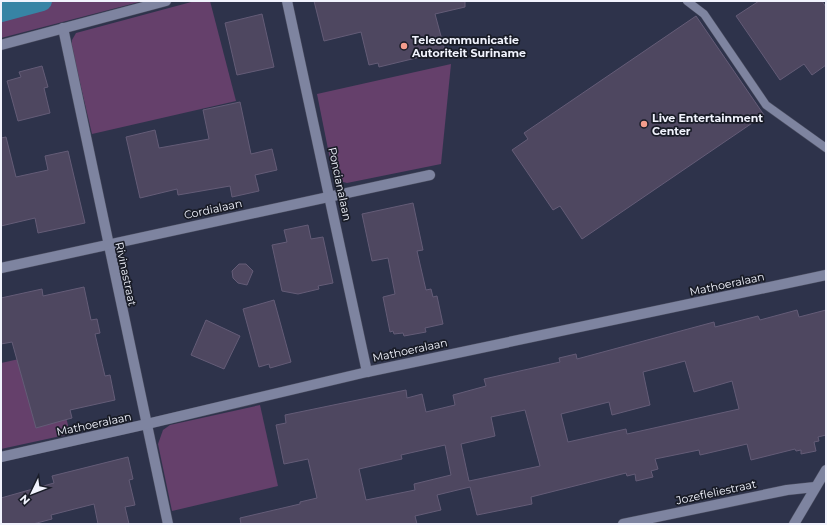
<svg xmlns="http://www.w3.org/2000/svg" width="827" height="525" font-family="Montserrat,sans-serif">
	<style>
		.green { fill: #65406b }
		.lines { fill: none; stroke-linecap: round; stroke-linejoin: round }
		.canal { stroke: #3784a5; stroke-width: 20 }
		.building { fill: #4e4760; stroke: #645c77; fill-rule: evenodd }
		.service-casing { stroke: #4b4e61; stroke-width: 9 }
		.minor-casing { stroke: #4b4e61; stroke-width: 11 }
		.service { stroke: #7e84a0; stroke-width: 8 }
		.minor { stroke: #7e84a0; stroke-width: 10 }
		.poi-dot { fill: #f49d8d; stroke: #191c27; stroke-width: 1.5 }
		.labels { text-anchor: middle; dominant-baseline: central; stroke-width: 3.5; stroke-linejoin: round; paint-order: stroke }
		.poi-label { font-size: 11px; font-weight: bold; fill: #f1f3fd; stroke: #191c27; text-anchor: start }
		.street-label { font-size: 11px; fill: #f1f3fd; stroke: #191c27 }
	</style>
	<rect width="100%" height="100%" fill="#2e334b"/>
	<g class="green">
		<path d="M1 1H143L1 38Z"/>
		<path d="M195 1H210L236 101 92 134 72 49V40L76 33Z"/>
		<path d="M451 64 441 164 347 183 336 180 333 174 317 94Z"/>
		<path d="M51 352 70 434 1 449V363Z"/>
		<path d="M260 405 278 486 172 511 158 444 163 430 170 425Z"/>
	</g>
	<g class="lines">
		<path class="canal" d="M1 12 42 1"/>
	</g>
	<g class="building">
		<path d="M314 1H465V7L435 14 445 51 379 67 378 63 369 65 361 32 324 41Z"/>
		<path d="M759 1H822L826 7V65L812 75 804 64 780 80 736 16Z"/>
		<path d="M262 14 274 67 237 75 225 23Z"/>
		<path d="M696 16 764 115 582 239 560 206 553 210 512 150 528 139 524 133Z"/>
		<path d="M42 66 48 87 44 88 50 113 18 121 7 81 21 77 19 72Z"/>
		<path d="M240 102 251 154 272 149 277 170 255 175 259 191 232 197 230 186 178 195 177 189 140 198 126 137 155 130 159 148 209 139 203 110Z"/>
		<path d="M6 137 16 177 48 170 45 156 68 151 85 223 38 233 35 218 1 226V138Z"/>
		<path d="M413 203 423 250 417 251 426 290 431 289 433 297 437 296 443 324 425 328 426 332 404 336 403 333 394 334 393 331 390 332 383 297 395 294 388 258 372 261 362 214Z"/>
		<path d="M308 225 311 239 323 237 333 283 318 286 319 289 298 294 282 291 272 245 287 242 284 230Z"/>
		<path d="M239 264H246L253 271 247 285 238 283 233 278 232 271Z"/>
		<path d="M84 287 91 320 97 319 100 333 95 334 105 376 110 375 115 400 70 410 72 418 36 428 12 342 1 344V298L42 289 43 296Z"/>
		<path d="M274 300 291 362 270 368 269 364 259 367 243 309Z"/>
		<path d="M797 310 799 317 826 310V435L818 437 819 441 814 442 816 451 801 454V450L796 451 795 449 751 460 747 444 700 455 699 450 655 459 658 469 651 471 653 477 636 481 635 474 627 476 626 473 531 497 532 504 477 515 470 487 437 495 441 510 415 516 417 524H241L240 518 300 504V502L317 498 308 459 284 464 276 425 286 423 285 415 406 390 407 398 422 394 426 412 455 405 453 395 486 386 484 379 560 362 559 358 576 354 577 359 714 322 715 327 758 316 760 320ZM685 361 694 392 732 381 739 409 627 434 626 429 568 442 561 414 609 402 612 415 650 405 643 372ZM525 410 540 466 469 481 461 444 495 436 491 417ZM445 445 451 475 414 484 415 490 366 500 359 469 402 459 401 455Z"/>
		<path d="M206 320 240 336 224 369 191 355Z"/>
		<path d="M128 457 133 479 129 480 135 505 125 507 129 524H98L94 504 51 515 52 519 33 524H1V498L54 483 52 476Z"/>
	</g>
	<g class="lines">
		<defs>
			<path id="service" d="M687 1 704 14 766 105 826 148"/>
			<g id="minor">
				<path d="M287 1 367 372"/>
				<path d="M63 28 168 524"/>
				<path d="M1 45 166 1"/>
				<path d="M1 268 430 175"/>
				<path d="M1 457 147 424 367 372 826 275"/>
				<path d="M623 524 787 490 815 487"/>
				<path d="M794 524 826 470"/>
			</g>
		</defs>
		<use href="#service" class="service-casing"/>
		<use href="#minor" class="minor-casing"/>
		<use href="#service" class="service"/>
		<use href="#minor" class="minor"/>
	</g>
	<g class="poi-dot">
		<circle cx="404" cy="46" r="4"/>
		<circle cx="644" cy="124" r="4"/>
	</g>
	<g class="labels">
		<g class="poi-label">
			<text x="412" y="40">Telecommunicatie<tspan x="412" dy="13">Autoriteit Suriname</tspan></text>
			<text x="652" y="118">Live Entertainment<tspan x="652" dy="13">Center</tspan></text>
		</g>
		<g class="street-label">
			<text transform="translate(340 184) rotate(78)">Poncianalaan</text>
			<text transform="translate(213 209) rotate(-12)">Cordialaan</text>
			<text transform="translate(126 274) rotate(78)">Rivinastraat</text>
			<text transform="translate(727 284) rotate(-12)">Mathoeralaan</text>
			<text transform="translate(410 350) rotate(-12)">Mathoeralaan</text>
			<text transform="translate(94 424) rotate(-12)">Mathoeralaan</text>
			<text transform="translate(716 492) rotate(-12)">Jozefleliestraat</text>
		</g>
	</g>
	<rect width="827" height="525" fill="none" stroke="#f1f3fd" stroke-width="4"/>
	<g transform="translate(32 493) rotate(227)" stroke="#191c27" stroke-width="3" paint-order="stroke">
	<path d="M0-3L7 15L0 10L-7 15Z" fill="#f1f3fd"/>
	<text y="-6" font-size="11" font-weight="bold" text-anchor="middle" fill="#f1f3fd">N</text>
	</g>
</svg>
